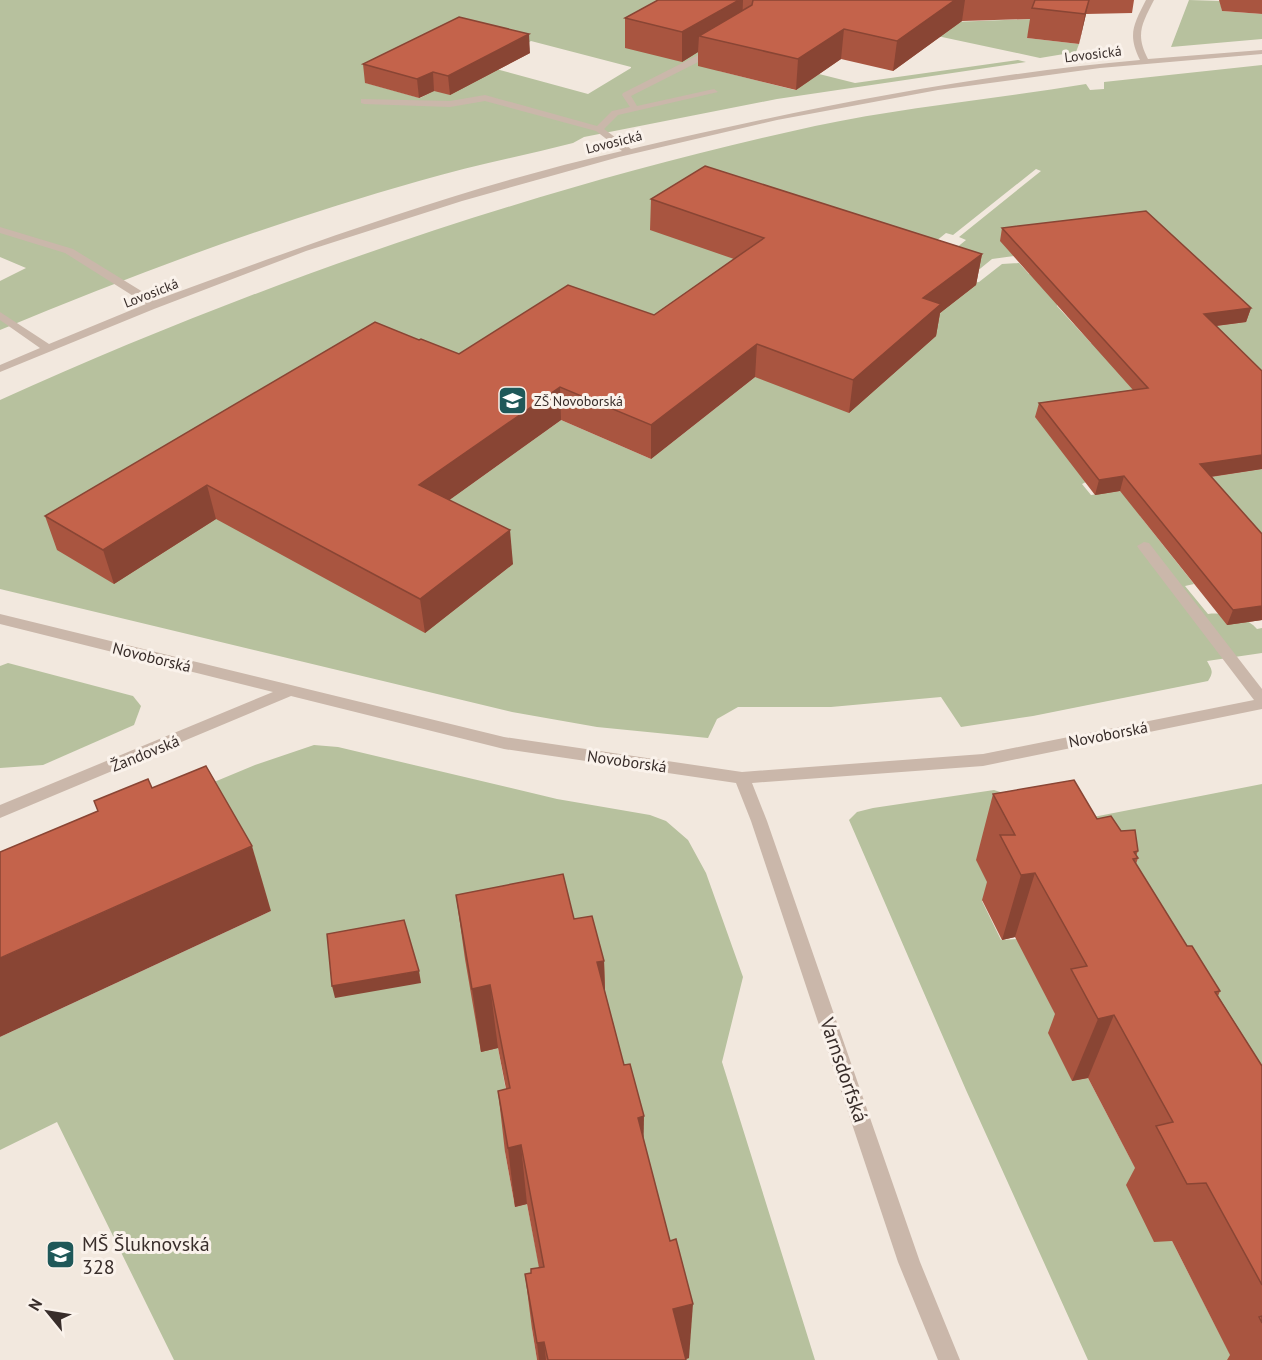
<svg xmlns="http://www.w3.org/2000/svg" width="1262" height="1360" font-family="'PT Sans',sans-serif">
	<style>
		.green { fill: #b7c19e; fill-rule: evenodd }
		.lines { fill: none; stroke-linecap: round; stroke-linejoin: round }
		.minor { fill: #cab7aa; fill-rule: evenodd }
		.wall { fill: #a95540 }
		.shaded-wall { fill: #894534 }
		.building { fill: #c4634b; stroke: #894534; stroke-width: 1.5 }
		.labels { text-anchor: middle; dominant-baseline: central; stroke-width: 6; stroke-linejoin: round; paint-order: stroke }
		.far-street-label { font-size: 14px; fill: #382d2a; stroke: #faf2eb }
		.far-poi-label { font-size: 14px; fill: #382d2a; stroke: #faf2eb; text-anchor: start }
		.street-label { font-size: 16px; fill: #382d2a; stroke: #faf2eb }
		.near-street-label { font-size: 20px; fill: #382d2a; stroke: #faf2eb }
		.near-poi-label { font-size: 20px; fill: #382d2a; stroke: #faf2eb; text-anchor: start }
	</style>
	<rect width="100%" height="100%" fill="#f2e8de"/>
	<g class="green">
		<path d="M0 0H708L719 71 795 90 819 74 855 83 1018 60 1026 62 777 99 584 137 573 143C522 156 470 166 419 181 277 221 136 273 0 330V281L26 268 0 257ZM531 41 631 67V68L588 94 485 66ZM513 49 420 98 366 83Z"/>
		<path d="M1189 0 1220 1 1222 11 1262 14V39L1171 47Z"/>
		<path d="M806 8 952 22 1033 19 1027 38 1079 44 1076 52 1040 58Z"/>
		<path d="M1262 65V390L1082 484 1091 495 1158 486 1140 516 1194 584 1185 586 1208 614C1224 612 1247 617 1257 629L1262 628V653L1207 661C1212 670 1214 672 1208 681L1033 716 961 727 941 697 831 707H738L717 719 708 738 597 727 512 712 0 589V400C264 281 533 188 815 126 905 107 996 99 1086 84L1090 90 1104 89V82ZM1036 169 1041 171 959 237 966 240 945 257 925 250 946 233 953 235ZM1014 256 1245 322 1091 343 1057 306 1055 271 1029 274 1019 263 1002 264 979 282 915 292 970 277 992 259ZM778 274 755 377 651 459 561 420 435 510 321 452Z"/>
		<path d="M1262 469V556L1177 482Z"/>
		<path d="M8 663 133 696 141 706 134 725 43 765 0 768V666Z"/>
		<path d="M314 745 338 747 557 799 650 815 666 821 688 840 706 873 743 977 722 1062 815 1360H681L599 1026 481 1051 498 1048 517 1149 505 1152 515 1207 527 1204 550 1322 532 1329 537 1360H174L57 1122 0 1150V1037L271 911 0 871 255 765Z"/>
		<path d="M1262 784V1181L995 897 982 901 1001 940 1017 939 1063 1029 1072 1081 1088 1078 1142 1181 1160 1241H1172L1233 1360H1088L966 1090 849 820 857 812 873 808 994 790 1083 819Z"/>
	</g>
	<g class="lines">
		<g class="minor">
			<path d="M1146 0H1154C1142 24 1135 34 1148 59L1262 50V54L1100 68 938 90 777 120 619 157 462 201 306 251 154 309 0 372V365L40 348 0 320V312L49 344 146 304 65 253 0 233V227L73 249 156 300C309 244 463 187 622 151L596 131 485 101 450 107 364 104 361 103V99L450 101 485 95 597 126 612 111 630 107 622 95 623 93 712 48H718V52L631 96 637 106 714 89 718 92 618 115 604 129 631 149C799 110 968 75 1140 60 1127 34 1134 24 1146 0Z"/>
			<path d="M1144 542 1149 543 1262 689V709L983 766 752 783 767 821 920 1262 960 1360H938L898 1262 751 821 736 783 504 749 291 696 0 818V805L273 692 0 624V614L504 737 742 772 983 754 1254 700 1139 549 1137 546Z"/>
		</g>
	</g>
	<g class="wall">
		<path d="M658 0H1134L1132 13 1086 14 1079 44 1027 38 1030 19 962 21 893 71 841 59 796 90 698 66V52L682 62 625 48V18Z"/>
		<path d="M1219 0H1262V14L1222 11Z"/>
		<path d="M530 53 450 95 434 91 419 98 365 83 363 64Z"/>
		<path d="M651 199 982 254 976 285 940 313 936 336 849 413 755 377 651 459 561 420 449 500 513 564 425 633 216 519 114 584 57 550 45 516 419 340 459 354 654 315 734 259 650 230Z"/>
		<path d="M1002 228 1251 308 1246 322 1216 326 1262 469 1211 477 1262 620 1227 625 1120 491 1095 495 1035 417 1039 403 1133 390 1000 241Z"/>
		<path d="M993 794 1097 819 1121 831 1138 851 1136 856 1138 858 1136 864 1187 946 1220 991 1218 996 1262 1066V1360H1227L1230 1355 1172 1241 1154 1242 1126 1185 1135 1168 1088 1078 1072 1081 1048 1033 1055 1014 1015 937 1002 940 982 900 987 882 976 860Z"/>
		<path d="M456 895 574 919 604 961 605 992 644 1142 689 1358 686 1359V1360H537L532 1329 525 1274 531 1273 539 1268 527 1204 515 1207 505 1152 498 1091 506 1089 498 1048 481 1052 465 959Z"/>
	</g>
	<g class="shaded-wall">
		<path d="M739 0H743L742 27 699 36 698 52 682 62V32Z"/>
		<path d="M955 0H965L962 21 893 71 897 41Z"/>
		<path d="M1089 0 1086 14 1079 44 1085 14Z"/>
		<path d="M844 29 841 59 796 90 798 59Z"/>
		<path d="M529 34 530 53 450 95 448 76Z"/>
		<path d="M433 72 434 91 419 98 417 79Z"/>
		<path d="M982 254 976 285 940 313 936 336 849 413 853 380 923 298Z"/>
		<path d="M1251 308 1246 322 1200 328 1204 314Z"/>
		<path d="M757 344 755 377 651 459V425Z"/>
		<path d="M560 387 561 420 423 519 419 485Z"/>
		<path d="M1262 455V469L1195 479 1200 464Z"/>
		<path d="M1124 476 1120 491 1095 495 1099 480Z"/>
		<path d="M207 485 216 519 114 584 103 550Z"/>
		<path d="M510 530 513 564 425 633 420 599Z"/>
		<path d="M1262 606V620L1227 625 1233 610Z"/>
		<path d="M252 846 271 911 0 1037V958Z"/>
		<path d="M1035 873 1015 937 1002 940 1021 875Z"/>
		<path d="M604 961 606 1024 597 962Z"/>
		<path d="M419 971 421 983 335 998 332 986Z"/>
		<path d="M490 985 498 1048 481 1052 472 989Z"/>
		<path d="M1114 1015 1088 1078 1072 1081 1098 1019Z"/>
		<path d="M644 1116 643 1176 638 1118Z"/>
		<path d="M521 1145 527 1204 515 1207 508 1148Z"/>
		<path d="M693 1304 689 1358 681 1360 673 1309Z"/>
		<path d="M544 1342 546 1360H539L537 1343Z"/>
	</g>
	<g class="building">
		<path d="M658 0H739L682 32 625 18Z"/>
		<path d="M753 0H955L897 41 844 29 798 59 699 36 752 5Z"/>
		<path d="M1035 0H1089L1085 14 1032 8Z"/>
		<path d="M459 17 529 34 448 76 433 72 417 79 363 64Z"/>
		<path d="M705 166 982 254 923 298 941 304 853 380 757 344 651 425 560 387 419 485 510 530 420 599 207 485 103 550 45 516 375 322 419 340 421 339 459 354 568 285 654 315 764 238 651 199Z"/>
		<path d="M1146 211 1251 308 1204 314 1262 371V455L1200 464 1262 534V606L1233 610 1124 476 1099 480 1039 403 1148 388 1002 228Z"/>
		<path d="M206 766 252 846 0 958V852L98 811 94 801 148 779 152 788Z"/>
		<path d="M1074 780 1097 819 1111 816 1121 831 1135 830 1138 851 1134 852 1138 858 1133 859 1187 946H1192L1220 991 1215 992 1262 1066V1285L1206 1183 1187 1184 1156 1126 1173 1122 1114 1015 1098 1019 1071 969 1087 966 1035 873 1021 875 1000 835H1015L993 794Z"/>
		<path d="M563 874 574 919 592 916 604 961 597 962 624 1065 630 1064 644 1116 638 1118 670 1241 676 1239 693 1304 673 1309 686 1360H548L544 1342 537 1343 525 1274 531 1273V1269L544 1267 521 1145 508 1148 498 1091 510 1088 490 985 472 989 456 895Z"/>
		<path d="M404 920 419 971 332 986 327 934Z"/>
		<path d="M1262 1316V1323L1259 1317Z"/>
	</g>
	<defs>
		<symbol id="school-square" viewBox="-11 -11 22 22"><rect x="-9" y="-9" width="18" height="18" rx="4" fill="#1f5859" stroke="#faf2eb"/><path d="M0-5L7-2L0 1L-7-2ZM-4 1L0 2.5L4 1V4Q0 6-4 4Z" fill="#fff"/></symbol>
	</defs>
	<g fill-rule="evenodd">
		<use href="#school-square" x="496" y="384" width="33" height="33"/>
		<use href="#school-square" x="44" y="1238" width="33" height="33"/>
	</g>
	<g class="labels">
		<g class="far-street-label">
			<text transform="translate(1093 54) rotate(-7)">Lovosická</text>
			<text transform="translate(614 142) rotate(-14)">Lovosická</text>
			<text transform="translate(151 293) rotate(-21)">Lovosická</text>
		</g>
		<g class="far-poi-label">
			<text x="534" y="401">ZŠ Novoborská</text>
		</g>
		<g class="street-label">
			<text transform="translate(152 657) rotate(14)">Novoborská</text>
			<text transform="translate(1108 734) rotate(-11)">Novoborská</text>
			<text transform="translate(145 753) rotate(-22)">Žandovská</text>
			<text transform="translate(627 761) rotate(8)">Novoborská</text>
		</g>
		<g class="near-street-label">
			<text transform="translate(844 1070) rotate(71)">Varnsdorfská</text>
		</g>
		<g class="near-poi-label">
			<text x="82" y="1244">MŠ Šluknovská<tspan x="82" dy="23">328</tspan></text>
		</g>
	</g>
	<g transform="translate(48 1312) rotate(300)" stroke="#faf2eb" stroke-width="4.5" paint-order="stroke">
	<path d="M0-4.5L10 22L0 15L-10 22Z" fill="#382d2a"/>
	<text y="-9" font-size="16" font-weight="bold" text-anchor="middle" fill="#382d2a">N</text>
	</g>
</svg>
